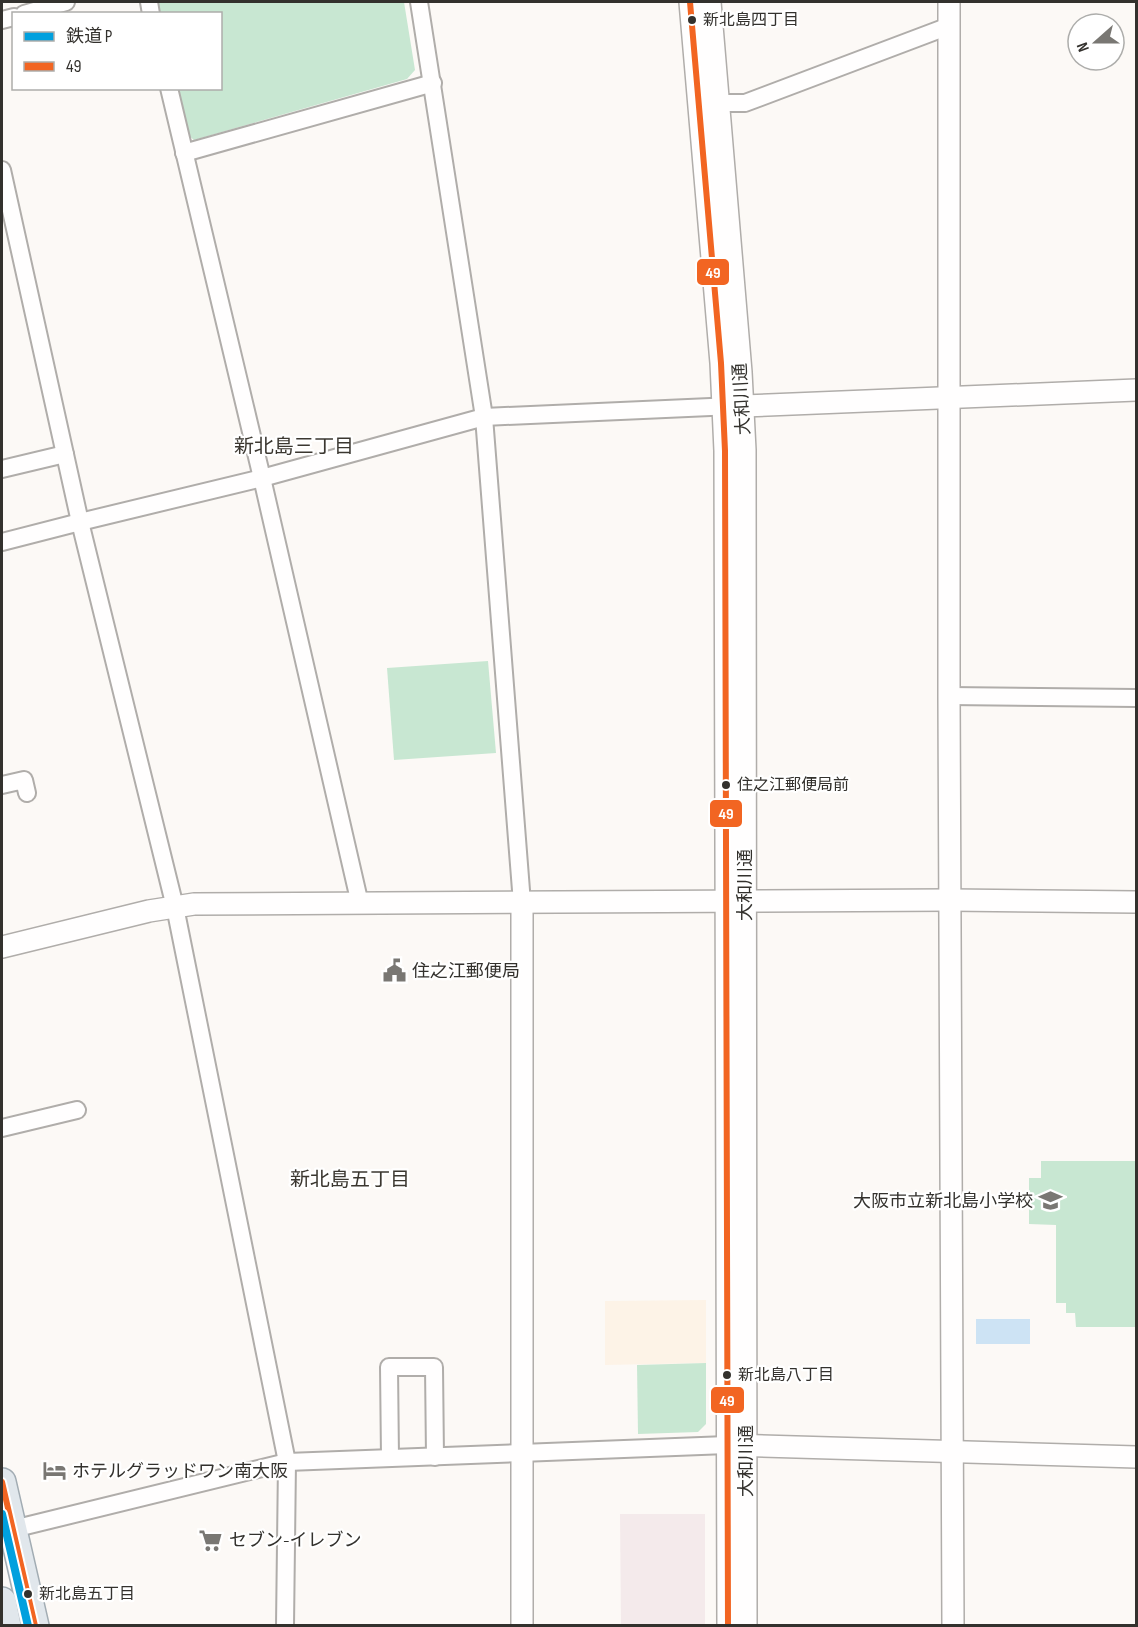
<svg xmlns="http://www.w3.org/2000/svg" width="1138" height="1627" font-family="'Sofia Sans Condensed','Noto Sans JP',sans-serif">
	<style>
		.commercial { fill: #f4eaeb }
		.industrial { fill: #fdf3e7 }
		.green { fill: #c8e7d2 }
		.water { fill: #cde3f4 }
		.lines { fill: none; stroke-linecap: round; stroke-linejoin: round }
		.minor-casing { stroke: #b0adaa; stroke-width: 20 }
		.tertiary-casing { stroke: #b0adaa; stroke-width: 24 }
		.primary-casing { stroke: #a2acb3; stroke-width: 30 }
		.minor { stroke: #fffefe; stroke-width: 16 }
		.tertiary { stroke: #fffefe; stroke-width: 21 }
		.primary { stroke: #e1e7ec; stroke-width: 27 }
		.bus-1-casing { stroke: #fff; stroke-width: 10 }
		.bus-1 { stroke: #f26522; stroke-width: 6 }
		.rail-1-casing { stroke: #fff; stroke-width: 12 }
		.rail-1 { stroke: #00a0de; stroke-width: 8 }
		.bus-dot { fill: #33312d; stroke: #fff; stroke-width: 2 }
		.labels { text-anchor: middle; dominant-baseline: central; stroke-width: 4.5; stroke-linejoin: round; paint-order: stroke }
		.bus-label { font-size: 16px; fill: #33312d; stroke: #fff; text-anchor: start }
		.street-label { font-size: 18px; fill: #33312d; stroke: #fff }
		.poi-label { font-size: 18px; fill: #33312d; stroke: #fff; text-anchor: start }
		.neighbourhood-label { font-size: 20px; fill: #3b3730; stroke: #fff }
		.line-badge { stroke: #fff; stroke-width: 2 }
		.badge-label { font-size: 16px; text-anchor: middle; font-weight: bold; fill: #fff }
	</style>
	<rect width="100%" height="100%" fill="#fcf9f6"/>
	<path class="commercial" d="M620 1514H705V1625H621Z"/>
	<path class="industrial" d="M706 1300V1363L605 1365V1301Z"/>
	<g class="green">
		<path d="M156 2H404L415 70 407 79 194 140 188 135 177 89 220 88V14L159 13Z"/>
		<path d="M488 661 496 753 394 760 387 668Z"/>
		<path d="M1041 1161H1136V1327H1076L1075 1313H1066V1303H1056V1225L1029 1224V1178H1041Z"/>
		<path d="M706 1363V1424L698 1432 638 1434 637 1365Z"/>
	</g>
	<rect class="water" x="976" y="1319" width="54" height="25"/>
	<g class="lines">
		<defs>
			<g id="minor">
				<path d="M149 2 151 14"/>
				<path d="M419 2 484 417 522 903"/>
				<path d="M24 14 66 2"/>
				<path d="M2 20 14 17"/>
				<path d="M169 88 262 478 360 904"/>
				<path d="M719 103H745L949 26"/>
				<path d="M184 153 433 83"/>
				<path d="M2 170 80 522 175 907 287 1462 285 1626"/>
				<path d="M2 469 65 454"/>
				<path d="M2 542 80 522 262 478 484 417 733 406"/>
				<path d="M949 696 1136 698"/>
				<path d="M2 785 24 780 27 793"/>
				<path d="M2 1128 77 1110"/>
				<path d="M390 1458 389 1367H434L435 1457"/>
				<path d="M13 1529 287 1462 727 1445"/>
			</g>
			<g id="tertiary">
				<path d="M690 2 721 363 725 451 728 1626"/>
				<path d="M710 2 741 372 745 450 746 1626"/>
				<path d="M949 2V696L953 1626"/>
				<path d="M743 406 1136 390"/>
				<path d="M522 903V1626"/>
				<path d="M2 947 149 911 194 904 950 900 1136 902"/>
				<path d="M732 1445 1136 1457"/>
			</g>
			<g id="primary">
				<path d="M2 1482 35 1626"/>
				<path d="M2 1601 7 1626"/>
			</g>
		</defs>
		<use href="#minor" class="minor-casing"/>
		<use href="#tertiary" class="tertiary-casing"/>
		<use href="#primary" class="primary-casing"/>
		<use href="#minor" class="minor"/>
		<use href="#tertiary" class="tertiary"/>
		<use href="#primary" class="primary"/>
		<defs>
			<g id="bus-1">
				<path d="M690 2 721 363 725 451 728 1626"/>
				<path d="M2 1482 35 1626"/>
			</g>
		</defs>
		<use href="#bus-1" class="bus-1-casing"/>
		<use href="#bus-1" class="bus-1"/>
		<defs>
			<path id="rail-1" d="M2 1514 28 1626"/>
		</defs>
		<use href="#rail-1" class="rail-1-casing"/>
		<use href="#rail-1" class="rail-1"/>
	</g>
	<defs>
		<symbol id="civic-bare" viewBox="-9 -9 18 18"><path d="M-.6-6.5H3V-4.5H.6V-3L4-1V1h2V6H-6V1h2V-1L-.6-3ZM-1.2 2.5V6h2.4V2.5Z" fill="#797773" stroke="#fff" stroke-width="2.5" paint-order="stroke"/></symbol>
		<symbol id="school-bare" viewBox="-9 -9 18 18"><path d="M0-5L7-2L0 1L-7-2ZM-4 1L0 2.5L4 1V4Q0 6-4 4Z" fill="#797773" stroke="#fff" stroke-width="2.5" paint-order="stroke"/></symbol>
		<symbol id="hotel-bare" viewBox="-9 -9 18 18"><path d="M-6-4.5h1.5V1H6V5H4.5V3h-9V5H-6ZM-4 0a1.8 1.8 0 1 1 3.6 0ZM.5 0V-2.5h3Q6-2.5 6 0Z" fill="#797773" stroke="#fff" stroke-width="2.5" paint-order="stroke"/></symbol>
		<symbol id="supermarket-bare" viewBox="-9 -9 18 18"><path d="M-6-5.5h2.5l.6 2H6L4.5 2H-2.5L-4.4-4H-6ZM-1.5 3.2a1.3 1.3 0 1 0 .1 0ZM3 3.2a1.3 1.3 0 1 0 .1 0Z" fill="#797773" stroke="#fff" stroke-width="2.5" paint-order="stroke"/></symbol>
	</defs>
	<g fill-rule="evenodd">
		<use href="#civic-bare" x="378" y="954" width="33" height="33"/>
		<use href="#school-bare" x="1034" y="1184" width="33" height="33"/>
		<use href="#hotel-bare" x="38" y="1454" width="33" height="33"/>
		<use href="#supermarket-bare" x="194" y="1524" width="33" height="33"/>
	</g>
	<g class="bus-dot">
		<circle cx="692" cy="20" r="5"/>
		<circle cx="726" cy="785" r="5"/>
		<circle cx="727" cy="1375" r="5"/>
		<circle cx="28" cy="1594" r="5"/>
	</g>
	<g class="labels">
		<g class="bus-label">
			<text x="703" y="20">新北島四丁目</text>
			<text x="737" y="785">住之江郵便局前</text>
			<text x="738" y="1375">新北島八丁目</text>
			<text x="39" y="1594">新北島五丁目</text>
		</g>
		<g class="street-label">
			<text transform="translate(742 399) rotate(-93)">大和川通</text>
			<text transform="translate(745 885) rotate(-90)">大和川通</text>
			<text transform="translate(746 1461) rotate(-90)">大和川通</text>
		</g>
		<g class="poi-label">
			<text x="412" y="971">住之江郵便局</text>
			<text x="1033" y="1201" text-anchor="end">大阪市立新北島小学校</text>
			<text x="72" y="1471">ホテルグラッドワン南大阪</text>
			<text x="229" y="1540">セブン-イレブン</text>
		</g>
		<g class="neighbourhood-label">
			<text x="294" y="447">新北島三丁目</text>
			<text x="350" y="1180">新北島五丁目</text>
		</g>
	</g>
	<g class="line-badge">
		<rect x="696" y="258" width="34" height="28" rx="6" fill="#f26522"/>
		<rect x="709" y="799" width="34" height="29" rx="6" fill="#f26522"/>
		<rect x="710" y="1386" width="35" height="28" rx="6" fill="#f26522"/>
	</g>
	<g class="badge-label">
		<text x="713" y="278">49</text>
		<text x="726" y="819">49</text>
		<text x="727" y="1406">49</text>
	</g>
	<rect width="1138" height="1627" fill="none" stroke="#33312d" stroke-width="6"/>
	<rect x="12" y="12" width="210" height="78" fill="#ffffff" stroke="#adadab" stroke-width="1.5"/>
	<rect x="24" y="32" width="30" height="9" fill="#00a0de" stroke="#adadab" stroke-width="1.5"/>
	<text x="66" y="42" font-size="18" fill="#33312d">鉄道 P</text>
	<rect x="24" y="62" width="30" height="9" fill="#f26522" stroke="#adadab" stroke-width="1.5"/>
	<text x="66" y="72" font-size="18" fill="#33312d">49</text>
	<g transform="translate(1096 42) rotate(249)"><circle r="28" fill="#ffffff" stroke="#adadab" stroke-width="1.5"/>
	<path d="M0-4.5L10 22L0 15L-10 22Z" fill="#797773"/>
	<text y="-9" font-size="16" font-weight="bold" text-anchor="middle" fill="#33312d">N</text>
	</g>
</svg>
